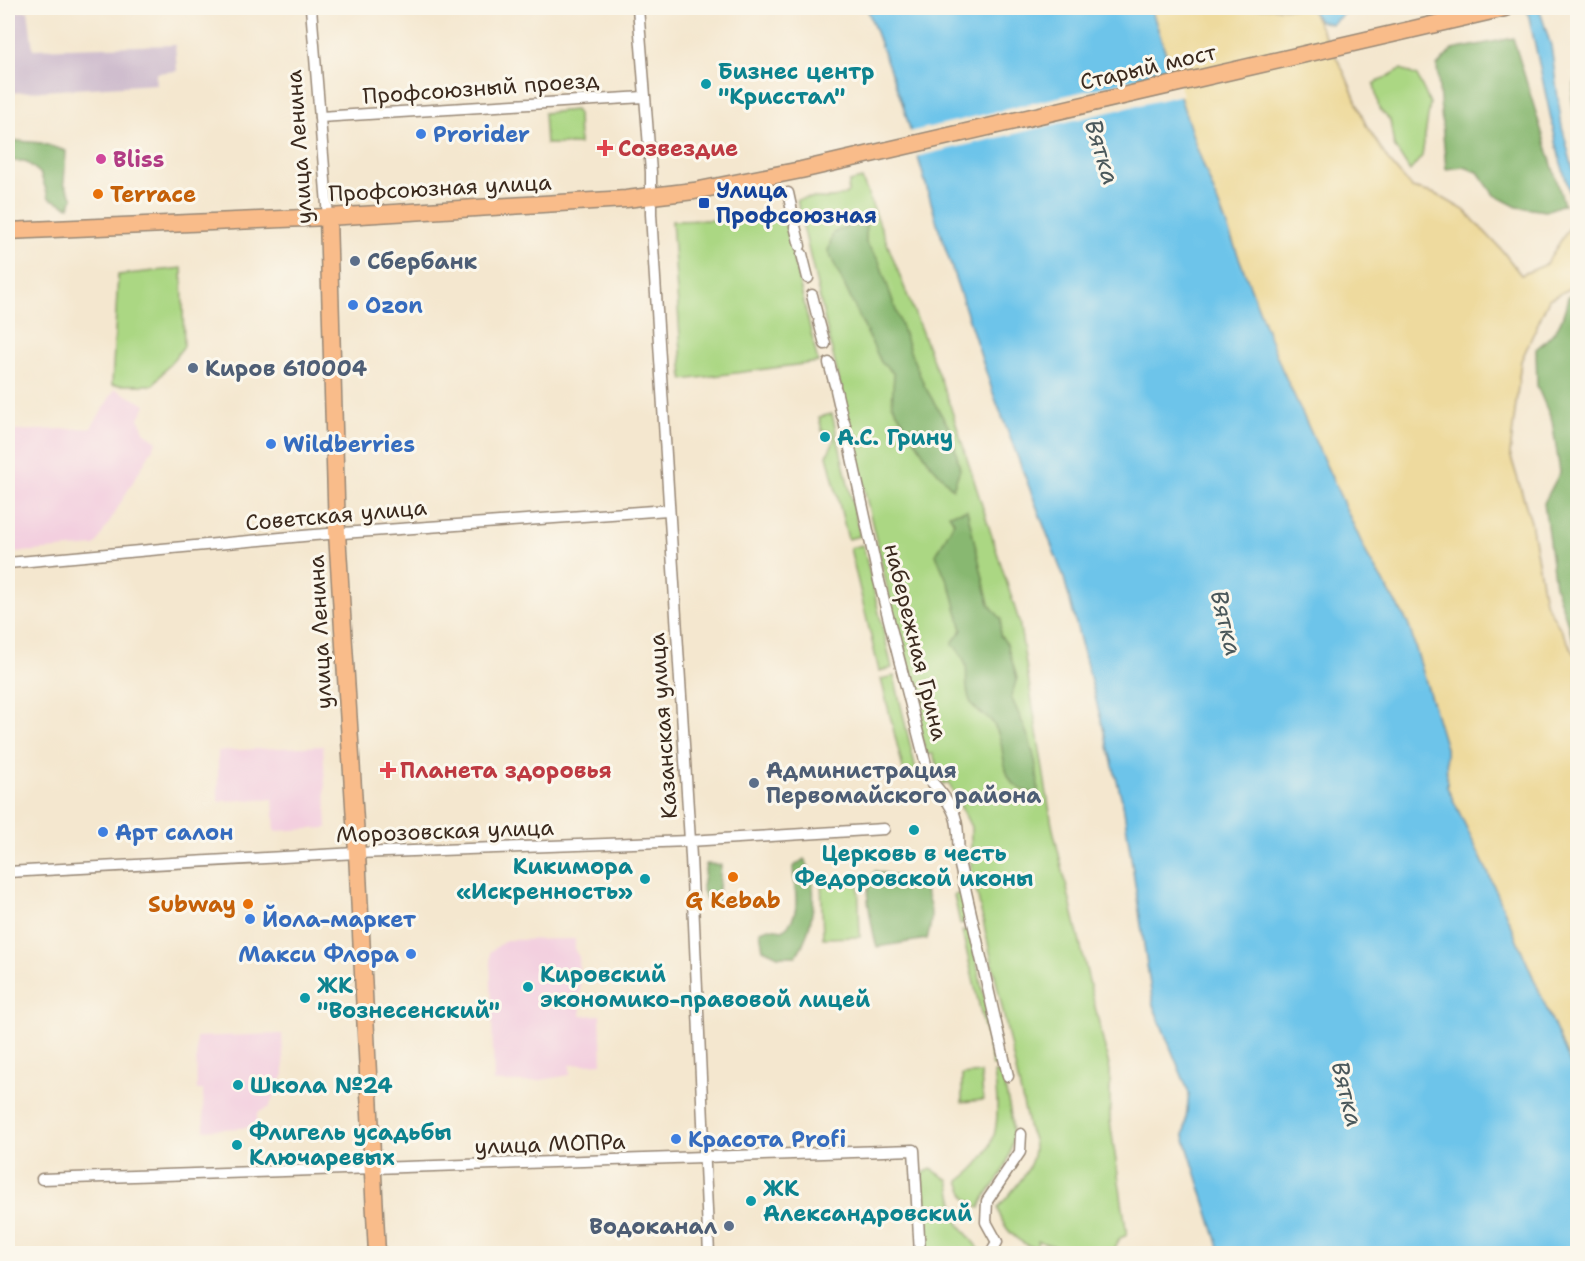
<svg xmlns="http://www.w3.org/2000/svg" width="1585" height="1261" font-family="'Shantell Sans',sans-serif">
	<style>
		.built { fill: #f3cfdf }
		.industrial { fill: #cfbdce }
		.green { fill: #abd783; stroke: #738050; stroke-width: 1.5 }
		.forest { fill: #88b871; stroke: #627148; stroke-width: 1.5 }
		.sand { fill: #eeda9e; stroke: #94825e; stroke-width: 1.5 }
		.water { fill: #6dc4ea; stroke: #547784; stroke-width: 1.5 }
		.pier { fill: #f4e7cf }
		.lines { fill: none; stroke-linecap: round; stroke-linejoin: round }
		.street-casing { stroke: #988876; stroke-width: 13 }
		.primary-casing { stroke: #988876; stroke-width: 19 }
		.street { stroke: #fff; stroke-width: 10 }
		.primary { stroke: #f9bc8a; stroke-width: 16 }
		.culture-dot { fill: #0f9aa8; stroke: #fbf7ec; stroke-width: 2 }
		.shop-dot { fill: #3f7fe0; stroke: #fbf7ec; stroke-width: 2 }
		.health-dot { fill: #e0444e; stroke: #fbf7ec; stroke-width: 2 }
		.hotel-dot { fill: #d1479c; stroke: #fbf7ec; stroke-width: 2 }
		.food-dot { fill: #e8710a; stroke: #fbf7ec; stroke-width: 2 }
		.transit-dot { fill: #1a4fb4; stroke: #fbf7ec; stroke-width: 2 }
		.service-dot { fill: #5c6f8a; stroke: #fbf7ec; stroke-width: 2 }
		.labels { text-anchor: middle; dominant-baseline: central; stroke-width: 6; stroke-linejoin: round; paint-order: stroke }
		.street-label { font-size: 22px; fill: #3b2a1e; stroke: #fbf7ec }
		.culture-label { font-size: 22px; font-weight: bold; fill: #0d838f; stroke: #fbf7ec; text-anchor: start }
		.shop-label { font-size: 22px; font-weight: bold; fill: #366cbe; stroke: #fbf7ec; text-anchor: start }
		.health-label { font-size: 22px; font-weight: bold; fill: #be3a42; stroke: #fbf7ec; text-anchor: start }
		.hotel-label { font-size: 22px; font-weight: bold; fill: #b23c85; stroke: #fbf7ec; text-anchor: start }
		.transit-label { font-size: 22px; font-weight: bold; fill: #164399; stroke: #fbf7ec; text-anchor: start }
		.food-label { font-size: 22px; font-weight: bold; fill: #c56008; stroke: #fbf7ec; text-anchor: start }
		.service-label { font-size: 22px; font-weight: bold; fill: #4e5e75; stroke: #fbf7ec; text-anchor: start }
		.water-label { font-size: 24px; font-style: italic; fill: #4a585b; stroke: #fbf7ec }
	</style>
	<rect width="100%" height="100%" fill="#fbf7ec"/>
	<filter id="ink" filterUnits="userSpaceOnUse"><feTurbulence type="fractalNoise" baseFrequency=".0167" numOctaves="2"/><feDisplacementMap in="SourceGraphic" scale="12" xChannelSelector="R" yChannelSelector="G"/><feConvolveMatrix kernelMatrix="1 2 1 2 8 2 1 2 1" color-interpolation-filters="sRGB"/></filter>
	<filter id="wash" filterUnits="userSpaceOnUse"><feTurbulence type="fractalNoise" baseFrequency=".008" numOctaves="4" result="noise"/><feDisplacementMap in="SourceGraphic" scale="24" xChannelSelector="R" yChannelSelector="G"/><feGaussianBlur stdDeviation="1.35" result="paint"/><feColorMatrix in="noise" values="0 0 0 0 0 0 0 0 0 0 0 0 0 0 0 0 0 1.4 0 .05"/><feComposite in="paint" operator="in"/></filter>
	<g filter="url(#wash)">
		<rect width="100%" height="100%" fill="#f4e7cf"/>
		<g class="built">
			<path d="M115 389 146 405 139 418 144 432 157 441 95 546 8 553V393L11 431 91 428Z"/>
			<path d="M323 746 327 828 275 831 273 799 218 801V751Z"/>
			<path d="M575 939V951L579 957 581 1016 600 1015 602 1063 570 1065V1075L529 1082H494L490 952 506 940Z"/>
			<path d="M282 1034 284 1074 269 1107 257 1113V1127L204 1130 203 1090H197L196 1037Z"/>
		</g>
		<path class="industrial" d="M28 11 33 49 175 45 177 71 156 73V84L8 93V12Z"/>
		<g class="green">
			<path d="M1401 69 1417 76 1430 103 1422 156 1410 171 1394 146 1390 120 1379 109 1374 84Z"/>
			<path d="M575 110 578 114 579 144H546L544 113Z"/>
			<path d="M862 179 948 399 1019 621 1052 825 1110 1070V1121L1127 1235 1120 1238 1114 1250C1090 1260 1062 1248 1038 1241L1036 1248C1017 1243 1002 1228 998 1208 1015 1187 1046 1159 1029 1130L971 866V827L948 782 943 784 933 754 926 755 797 200C815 194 831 204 848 192L849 182Z"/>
			<path d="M784 218 818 362 683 380 672 221Z"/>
			<path d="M182 268 184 346 153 385H112L118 275Z"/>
			<path d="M832 414 860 536 848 539 827 455 834 441 833 435 828 431H822L819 417Z"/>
			<path d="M863 545 892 668 879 671 850 548Z"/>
			<path d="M894 676 916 770 914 776 906 781 881 679Z"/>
			<path d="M858 876 860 937 823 938 821 878Z"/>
			<path d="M961 893 967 922 960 924 954 895Z"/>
			<path d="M969 929 999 1065 993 1066 962 931Z"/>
			<path d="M1001 1072C1009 1108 1022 1137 1002 1173 995 1186 984 1193 980 1208L966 1198 959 1181C1000 1152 1001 1119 994 1073Z"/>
			<path d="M981 1073 983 1100 962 1102V1075Z"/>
			<path d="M931 1169 949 1180 958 1223 982 1253H926L922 1178 923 1173Z"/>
		</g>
		<g class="forest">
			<path d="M1513 38 1564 204 1546 211 1517 207 1494 195 1478 172 1464 167 1446 169 1437 66 1452 50Z"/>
			<path d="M1577 71V136L1572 97Z"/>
			<path d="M8 140 41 143 66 151 64 183 73 198 69 207 49 198 40 173 25 161H8Z"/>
			<path d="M866 222V243L879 261 911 354 925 387 951 431 960 469 953 489 929 462 892 404 894 374 881 362 828 251 833 233 854 223Z"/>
			<path d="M1575 293 1578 296 1577 650 1555 586 1544 503 1560 472 1552 421 1537 386 1536 349C1558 331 1562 324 1568 297Z"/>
			<path d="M967 510 989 604 1001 619 1000 635 1007 644 1017 678 1011 697C1026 729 1039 758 1038 794 991 787 1012 752 993 723 987 714 974 712 970 701 960 672 977 671 952 643L962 630 952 592 936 555 954 522 949 514Z"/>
			<path d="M804 859C821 885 813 931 796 956H778L763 949 760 931 769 928 783 930C804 914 794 890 793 867Z"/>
			<path d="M706 864 721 865 718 901 708 904 702 887Z"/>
			<path d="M875 871 920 882C932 902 934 917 927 939L877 947C874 938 866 898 868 890 869 883 872 877 875 871Z"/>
		</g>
		<path class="sand" d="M1151 8H1310L1345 74 1366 125 1388 160 1412 188 1436 194 1464 210 1501 249 1521 275 1545 265 1577 216V285L1549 299 1521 361 1510 454 1531 522 1545 602 1577 658V1079L1489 875 1447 787 1446 748 1408 623 1369 559 1281 367 1196 146Z"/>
		<g class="water">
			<path d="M867 8H1151L1196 146 1281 367 1369 559 1408 623 1446 748 1447 787 1489 875 1577 1079V1253H1221L1184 1136 1189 1093 1153 1005 1123 804 1064 578 993 393 937 223 903 105Z"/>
			<path d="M1310 8H1344L1345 12 1332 24 1319 21Z"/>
			<path d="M1527 8H1539L1551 46 1562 127 1577 184V216L1560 160Z"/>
		</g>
		<path class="pier" d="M1175 70 1183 95 915 157 908 132Z"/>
	</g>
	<g filter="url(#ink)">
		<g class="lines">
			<defs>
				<g id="street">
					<path d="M311 8 328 217"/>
					<path d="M638 8 651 172V214L691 857 709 1254"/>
					<path d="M320 117 644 97"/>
					<path d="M788 193 794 220"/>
					<path d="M795 226 800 246"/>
					<path d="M802 254 808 278"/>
					<path d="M812 295 817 315"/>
					<path d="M819 322 825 344"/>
					<path d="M829 363 835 385"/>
					<path d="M836 390 842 416"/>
					<path d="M844 421 879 581 930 780C956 808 960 819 958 857L1008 1076"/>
					<path d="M8 563 314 535 668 510"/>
					<path d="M8 872 357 853 689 841 884 829"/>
					<path d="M42 1179 914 1150 920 1254"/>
					<path d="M990 1254 997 1242 986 1222 987 1201 1020 1152 1021 1134"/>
				</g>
				<g id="primary">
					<path d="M328 217 337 533 357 853 377 1254"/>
					<path d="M8 231 328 217 626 199 694 191 801 170 1505 8"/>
				</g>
			</defs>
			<use href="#street" class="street-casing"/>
			<use href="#primary" class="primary-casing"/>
			<use href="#street" class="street"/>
			<use href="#primary" class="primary"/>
		</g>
	</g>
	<g class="culture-dot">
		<circle cx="706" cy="84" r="6"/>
		<circle cx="825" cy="437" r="6"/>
		<circle cx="914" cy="830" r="6"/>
		<circle cx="645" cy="879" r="6"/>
		<circle cx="528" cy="987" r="6"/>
		<circle cx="305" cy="998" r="6"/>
		<circle cx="238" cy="1085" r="6"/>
		<circle cx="237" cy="1145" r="6"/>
		<circle cx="751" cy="1201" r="6"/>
	</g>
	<g class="shop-dot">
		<circle cx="421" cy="134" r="6"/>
		<circle cx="353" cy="305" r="6"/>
		<circle cx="271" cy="444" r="6"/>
		<circle cx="103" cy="832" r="6"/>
		<circle cx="250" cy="919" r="6"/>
		<circle cx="411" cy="954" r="6"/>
		<circle cx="676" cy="1139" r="6"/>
	</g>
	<g class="health-dot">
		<path d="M602 139h6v6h6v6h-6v6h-6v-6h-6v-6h6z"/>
		<path d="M385 761h6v6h6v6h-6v6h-6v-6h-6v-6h6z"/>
	</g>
	<circle class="hotel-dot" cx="101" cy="159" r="6"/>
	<g class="food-dot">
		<circle cx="98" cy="194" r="6"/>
		<circle cx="733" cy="877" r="6"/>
		<circle cx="248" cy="904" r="6"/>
	</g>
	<rect class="transit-dot" x="698" y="197" width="12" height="12" rx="3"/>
	<g class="service-dot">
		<circle cx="355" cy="261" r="6"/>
		<circle cx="193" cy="368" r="6"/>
		<circle cx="754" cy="783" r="6"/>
		<circle cx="729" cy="1226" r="6"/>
	</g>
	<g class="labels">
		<g class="street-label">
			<text transform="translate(1148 67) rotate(-13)">Старый мост</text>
			<text transform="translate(481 88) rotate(-4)">Профсоюзный проезд</text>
			<text transform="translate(299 147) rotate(-94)">улица Ленина</text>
			<text transform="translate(440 188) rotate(-3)">Профсоюзная улица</text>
			<text transform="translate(336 515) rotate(-5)">Советская улица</text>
			<text transform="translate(320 632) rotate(-93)">улица Ленина</text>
			<text transform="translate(916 642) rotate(76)">набережная Грина</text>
			<text transform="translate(663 726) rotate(-94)">Казанская улица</text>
			<text transform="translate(445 831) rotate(-2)">Морозовская улица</text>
			<text transform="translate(550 1144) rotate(-2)">улица МОПРа</text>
		</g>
		<g class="culture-label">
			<text x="718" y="71">Бизнес центр<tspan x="718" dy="25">"Крисстал"</tspan></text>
			<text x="837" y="437">А.С. Грину</text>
			<text x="914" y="853" text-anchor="middle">Церковь в честь<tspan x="914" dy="25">Федоровской иконы</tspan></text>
			<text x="633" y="866" text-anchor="end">Кикимора<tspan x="633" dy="25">«Искренность»</tspan></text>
			<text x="540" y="974">Кировский<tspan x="540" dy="25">экономико-правовой лицей</tspan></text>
			<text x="317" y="985">ЖК<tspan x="317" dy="25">"Вознесенский"</tspan></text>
			<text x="250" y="1085">Школа №24</text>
			<text x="249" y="1132">Флигель усадьбы<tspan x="249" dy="25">Ключаревых</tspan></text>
			<text x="763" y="1188">ЖК<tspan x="763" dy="25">Александровский</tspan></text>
		</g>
		<g class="shop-label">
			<text x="433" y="134">Prorider</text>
			<text x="365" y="305">Ozon</text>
			<text x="283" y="444">Wildberries</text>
			<text x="115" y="832">Арт салон</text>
			<text x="262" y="919">Йола-маркет</text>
			<text x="399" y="954" text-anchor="end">Макси Флора</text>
			<text x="688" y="1139">Красота Profi</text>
		</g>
		<g class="health-label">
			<text x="618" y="148">Созвездие</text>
			<text x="400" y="770">Планета здоровья</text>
		</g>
		<g class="hotel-label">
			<text x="113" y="159">Bliss</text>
		</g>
		<g class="transit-label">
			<text x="716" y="190">Улица<tspan x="716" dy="25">Профсоюзная</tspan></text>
		</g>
		<g class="food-label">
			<text x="110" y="194">Terrace</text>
			<text x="733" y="900" text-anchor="middle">G Kebab</text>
			<text x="236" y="904" text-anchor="end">Subway</text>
		</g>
		<g class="service-label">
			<text x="367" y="261">Сбербанк</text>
			<text x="205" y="368">Киров 610004</text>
			<text x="766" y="770">Администрация<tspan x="766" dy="25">Первомайского района</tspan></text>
			<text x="717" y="1226" text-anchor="end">Водоканал</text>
		</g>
		<g class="water-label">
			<text transform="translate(1102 152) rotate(73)">Вятка</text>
			<text transform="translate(1226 623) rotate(76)">Вятка</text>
			<text transform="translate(1347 1094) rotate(76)">Вятка</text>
		</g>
	</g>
	<rect width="1585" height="1261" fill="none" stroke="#fbf7ec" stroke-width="30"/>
</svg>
